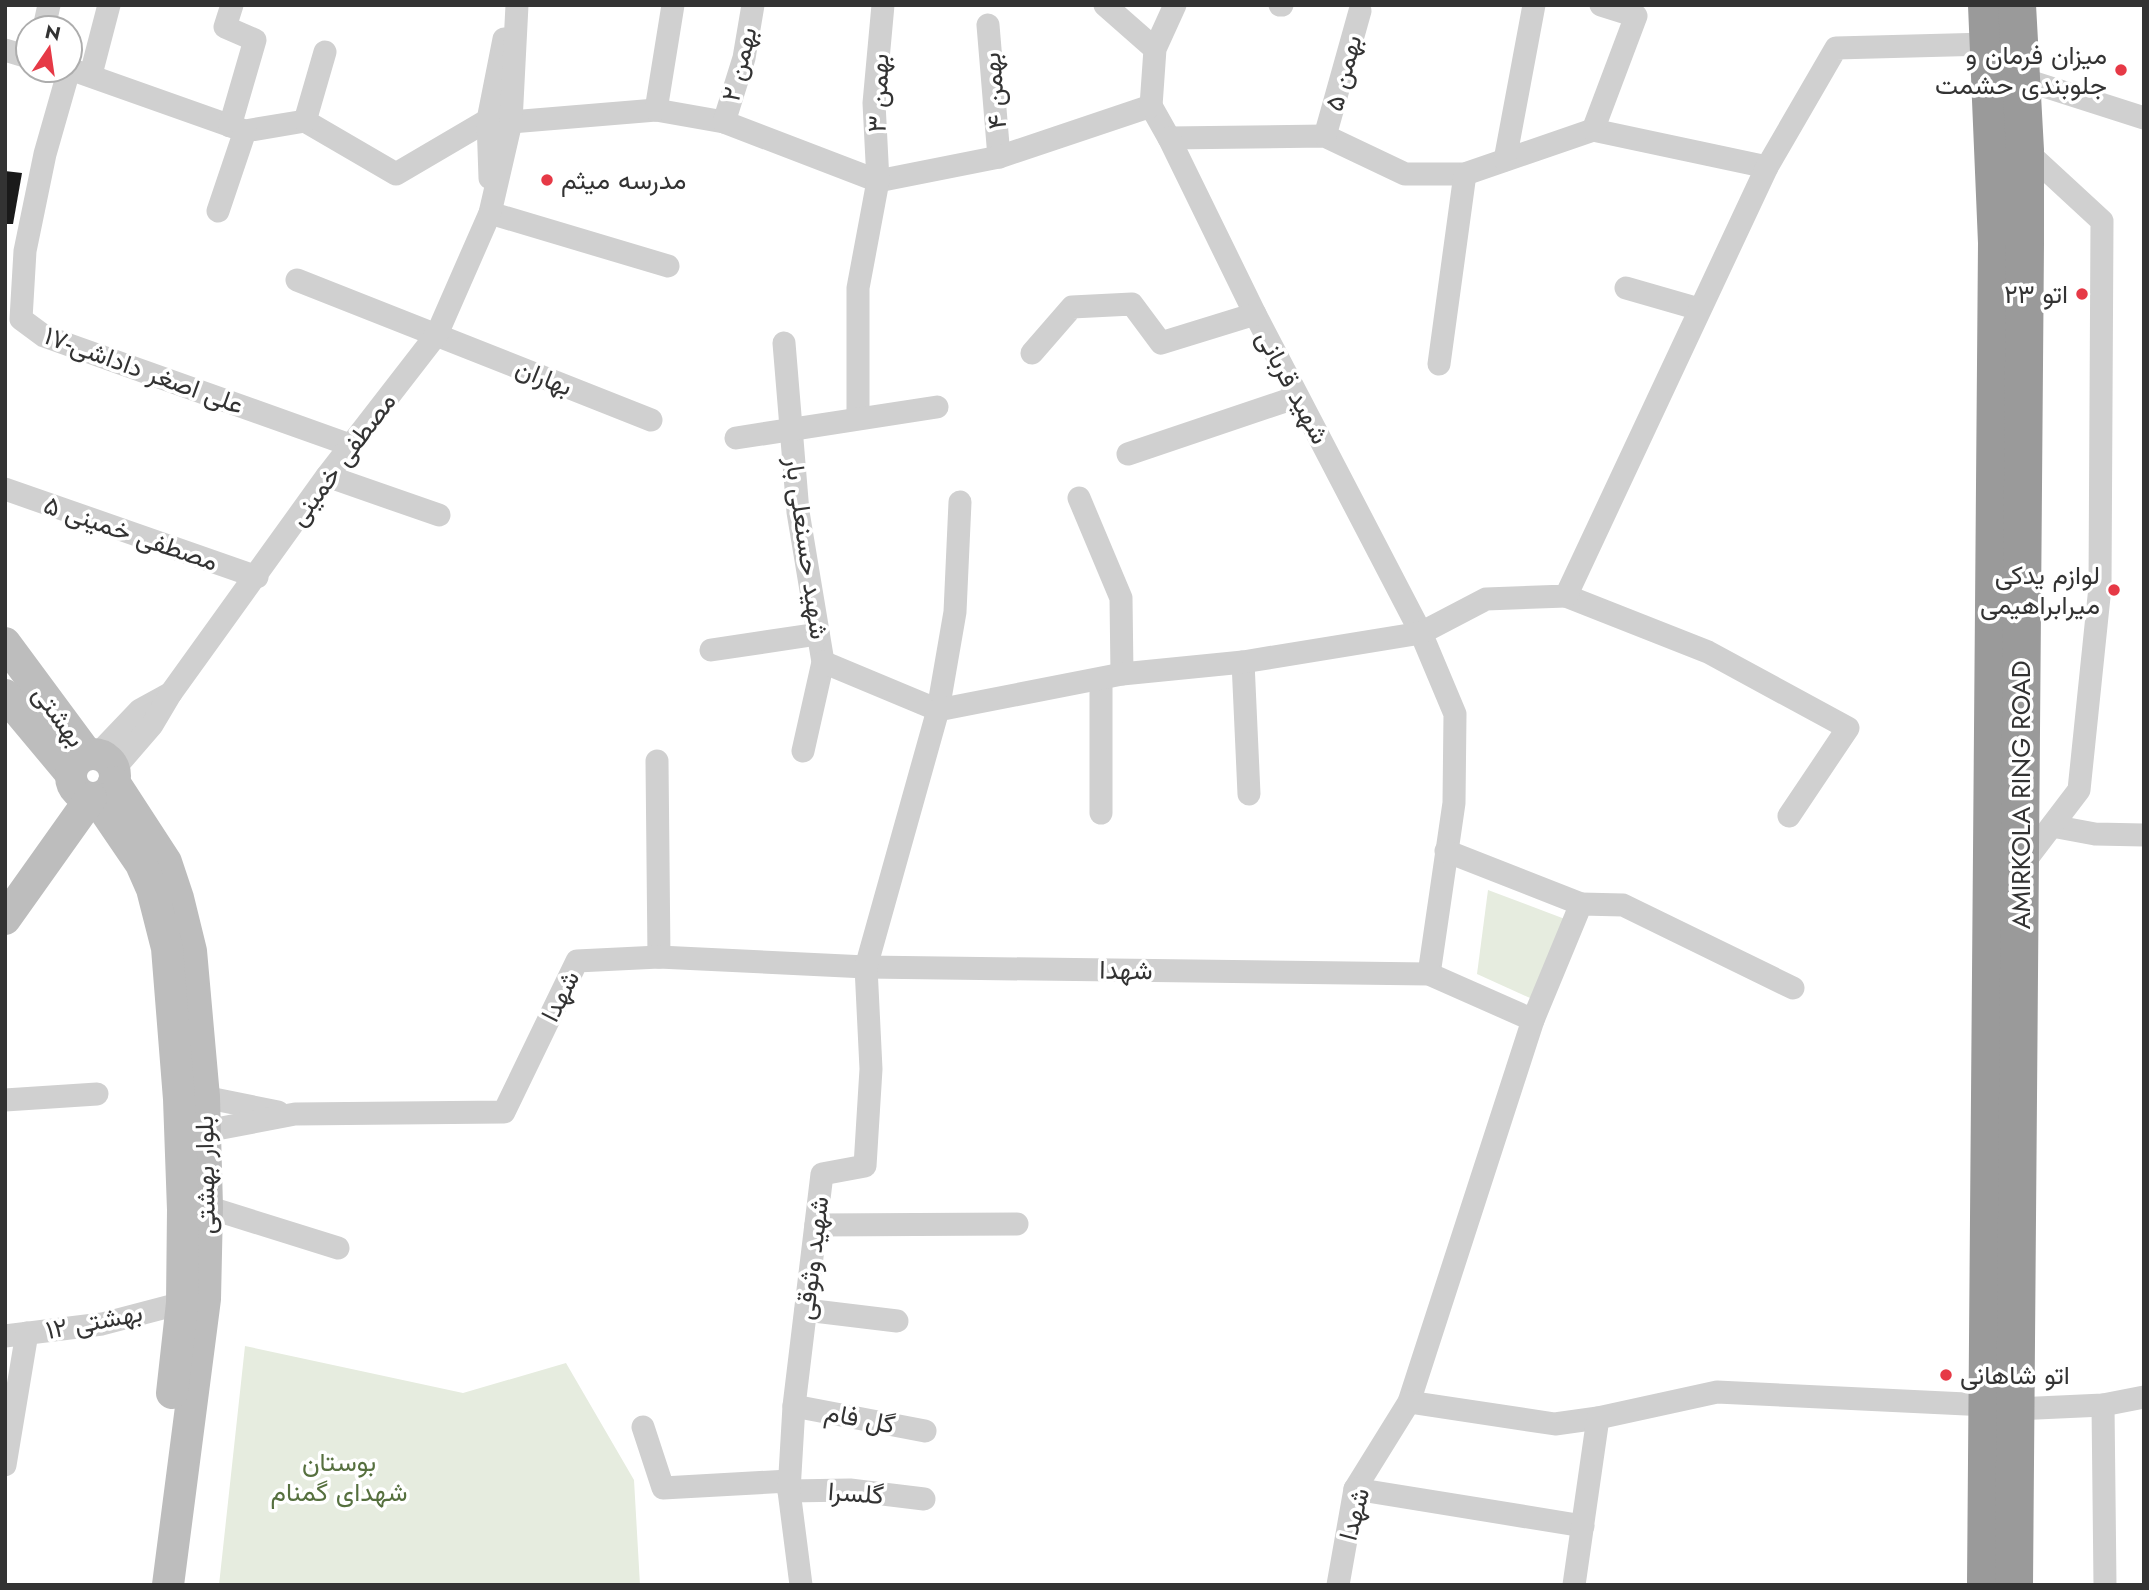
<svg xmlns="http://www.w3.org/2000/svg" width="2149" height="1590" font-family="Jost,Vazirmatn,sans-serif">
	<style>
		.green { fill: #e6ecdf }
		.building { fill: #1a1a1a }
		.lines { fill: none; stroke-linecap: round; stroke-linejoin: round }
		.street { stroke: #d0d0d0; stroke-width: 23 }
		.secondary { stroke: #bdbdbd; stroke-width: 32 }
		.highway { stroke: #9a9a9a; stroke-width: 38 }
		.poi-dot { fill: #e63946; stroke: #fff; stroke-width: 2.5 }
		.labels { text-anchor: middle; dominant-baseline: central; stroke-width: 7; stroke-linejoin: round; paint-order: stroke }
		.poi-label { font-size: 26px; fill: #333; stroke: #fff; text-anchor: end }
		.street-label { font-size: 26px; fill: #333; stroke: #fff }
		.park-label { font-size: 26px; fill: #56703f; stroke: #fff }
	</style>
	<rect width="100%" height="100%" fill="#fff"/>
	<g class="green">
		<path d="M1488 890 1578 924 1541 1003 1477 974Z"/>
		<path d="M245 1346 463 1393 566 1363 634 1480 640 1585H219Z"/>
	</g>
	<path class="building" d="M5 171 22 173 13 224H5Z"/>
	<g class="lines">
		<g class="street">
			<path d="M1105 5 1155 49"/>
			<path d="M1280 5H1282"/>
			<path d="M988 25 999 157"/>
			<path d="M44 28 49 5"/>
			<path d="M5 50 28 57"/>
			<path d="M70 69 245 131 305 121 396 174 488 120 511 122 656 110 724 122 878 181 999 157 1151 106 1169 138 1325 136 1405 174H1465L1593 130 1767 167"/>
			<path d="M69 70 45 154 25 251 21 319 44 336 350 445"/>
			<path d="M91 74 109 5"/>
			<path d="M2022 79 2144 118"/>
			<path d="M1151 106 1155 49 1175 5"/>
			<path d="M656 110 673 5"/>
			<path d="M305 121 325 52"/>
			<path d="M724 122 744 58 753 5"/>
			<path d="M230 126 255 40 225 27 232 5"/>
			<path d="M1593 130 1636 16 1601 5"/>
			<path d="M1325 136 1360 11"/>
			<path d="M1169 138 1255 314 1421 633 1455 714 1454 803 1429 974"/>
			<path d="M1505 160 1534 5"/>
			<path d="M490 178 488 120 504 39"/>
			<path d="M218 211 245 131"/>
			<path d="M490 213 668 266"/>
			<path d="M297 280 651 420"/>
			<path d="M1626 288 1699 309"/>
			<path d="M784 343 798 512 823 662 803 751"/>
			<path d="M1032 353 1072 307 1132 304 1161 343 1255 314"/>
			<path d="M1439 364 1465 174"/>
			<path d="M858 418V288L878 181 874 103 883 5"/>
			<path d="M736 438 937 407"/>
			<path d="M1128 454 1297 397"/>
			<path d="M327 476 439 515"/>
			<path d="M5 489 257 577"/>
			<path d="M1079 498 1121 598 1122 674"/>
			<path d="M1566 596 1708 652 1848 728 1789 816"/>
			<path d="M711 650 818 634"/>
			<path d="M823 662 938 710 955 612 960 502"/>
			<path d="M1243 662 1249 794"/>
			<path d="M98 754 140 710 171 693"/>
			<path d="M657 761 659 957"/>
			<path d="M114 769 152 725 171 693 327 476 437 334 490 213 511 122 517 5"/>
			<path d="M1101 813V679"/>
			<path d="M2052 826 2095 834 2144 835"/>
			<path d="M1446 851 1581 904"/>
			<path d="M2022 865 2079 790 2100 587 2102 221 2025 150"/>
			<path d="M1533 1020 1581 904 1623 905 1793 988"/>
			<path d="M191 1098 204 1097 278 1112"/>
			<path d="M5 1100 97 1094"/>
			<path d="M190 1134 295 1114 504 1112 577 961 659 957 866 967 1429 974 1533 1020 1409 1402 1355 1489 1338 1585"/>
			<path d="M207 1207 338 1248"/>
			<path d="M816 1225 1017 1224"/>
			<path d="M806 1310 897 1321"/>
			<path d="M5 1336 102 1324 182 1303"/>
			<path d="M1409 1402 1555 1424 1598 1418 1717 1392 1987 1405"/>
			<path d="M2103 1405 2105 1585"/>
			<path d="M794 1406 925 1431"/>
			<path d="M2016 1409 2103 1405 2144 1397"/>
			<path d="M643 1427 663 1488 789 1481"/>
			<path d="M5 1465 27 1333"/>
			<path d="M1355 1489 1583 1526"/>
			<path d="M789 1491 850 1490 924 1499"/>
			<path d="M801 1585 789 1491 794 1406 822 1174 865 1166 871 1069 866 967 938 710 1122 674 1243 662 1421 633 1486 599 1566 596 1767 167 1836 48 1988 44"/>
			<path d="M1574 1585 1598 1418"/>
		</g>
		<g class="secondary">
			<path d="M5 643 87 754"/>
			<path d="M5 695 71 774"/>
			<circle cx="93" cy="776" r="22"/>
			<path d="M114 782 166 862 178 898 191 951 204 1097 207 1207 205 1299 168 1585"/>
			<path d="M96 798 141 864 152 889 167 948 179 1099 183 1210 182 1303 172 1393"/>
			<path d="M5 919 91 798"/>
		</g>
		<g class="highway">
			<path d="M1986 1585 1997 243 1987 5"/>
			<path d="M2014 1585 2025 243V150L2017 5"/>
		</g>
	</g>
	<g class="poi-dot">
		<circle cx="2121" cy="70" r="7"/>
		<circle cx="547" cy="180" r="7"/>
		<circle cx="2082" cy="294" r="7"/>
		<circle cx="2114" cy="590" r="7"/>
		<circle cx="1946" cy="1375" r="7"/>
	</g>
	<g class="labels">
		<g class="poi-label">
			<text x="2107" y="55">میزان فرمان و<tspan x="2107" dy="30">جلوبندی حشمت</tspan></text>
			<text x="561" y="180" text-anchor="start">مدرسه میثم</text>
			<text x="2068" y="294">اتو ۲۳</text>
			<text x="2100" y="575">لوازم یدکی<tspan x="2100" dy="30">میرابراهیمی</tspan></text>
			<text x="1960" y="1375" text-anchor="start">اتو شاهانی</text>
		</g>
		<g class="street-label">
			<text transform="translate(739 64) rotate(-76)">بهمن ۲</text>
			<text transform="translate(1343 73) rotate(-75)">بهمن ۵</text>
			<text transform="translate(994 91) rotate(-95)">بهمن ۴</text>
			<text transform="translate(878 93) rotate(-88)">بهمن ۳</text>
			<text transform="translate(144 370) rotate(20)">علی اصغر داداشی-۱۷</text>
			<text transform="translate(544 377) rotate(22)">بهاران</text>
			<text transform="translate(1293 387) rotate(62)">شهید قربانی</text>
			<text transform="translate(342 459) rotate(-53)">مصطفی خمینی</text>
			<text transform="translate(131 533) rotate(19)">مصطفی خمینی ۵</text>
			<text transform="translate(807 548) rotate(82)">شهید حسنعلی بار</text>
			<text transform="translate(59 716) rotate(54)">بهشتی</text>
			<text transform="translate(2021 795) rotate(-90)">AMIRKOLA RING ROAD</text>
			<text transform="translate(1126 970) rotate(1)">شهدا</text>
			<text transform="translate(560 996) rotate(-63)">شهدا</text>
			<text transform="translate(205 1175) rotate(-91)">بلوار بهشتی</text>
			<text transform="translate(812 1258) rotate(-83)">شهید وثوقی</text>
			<text transform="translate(94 1321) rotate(-11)">بهشتی ۱۲</text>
			<text transform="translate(860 1418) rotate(11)">گل فام</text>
			<text transform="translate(856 1493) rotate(4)">گلسرا</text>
			<text transform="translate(1354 1514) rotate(-75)">شهدا</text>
		</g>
		<g class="park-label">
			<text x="339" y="1462">بوستان<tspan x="339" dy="30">شهدای گمنام</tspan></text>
		</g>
	</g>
	<rect width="2149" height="1590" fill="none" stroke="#333333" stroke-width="14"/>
	<g transform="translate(49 49) rotate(13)"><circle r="33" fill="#ffffff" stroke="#adadad" stroke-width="2"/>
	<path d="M0-5L12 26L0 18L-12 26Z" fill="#e63946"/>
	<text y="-10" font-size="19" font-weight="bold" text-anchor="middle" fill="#333333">N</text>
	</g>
</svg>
